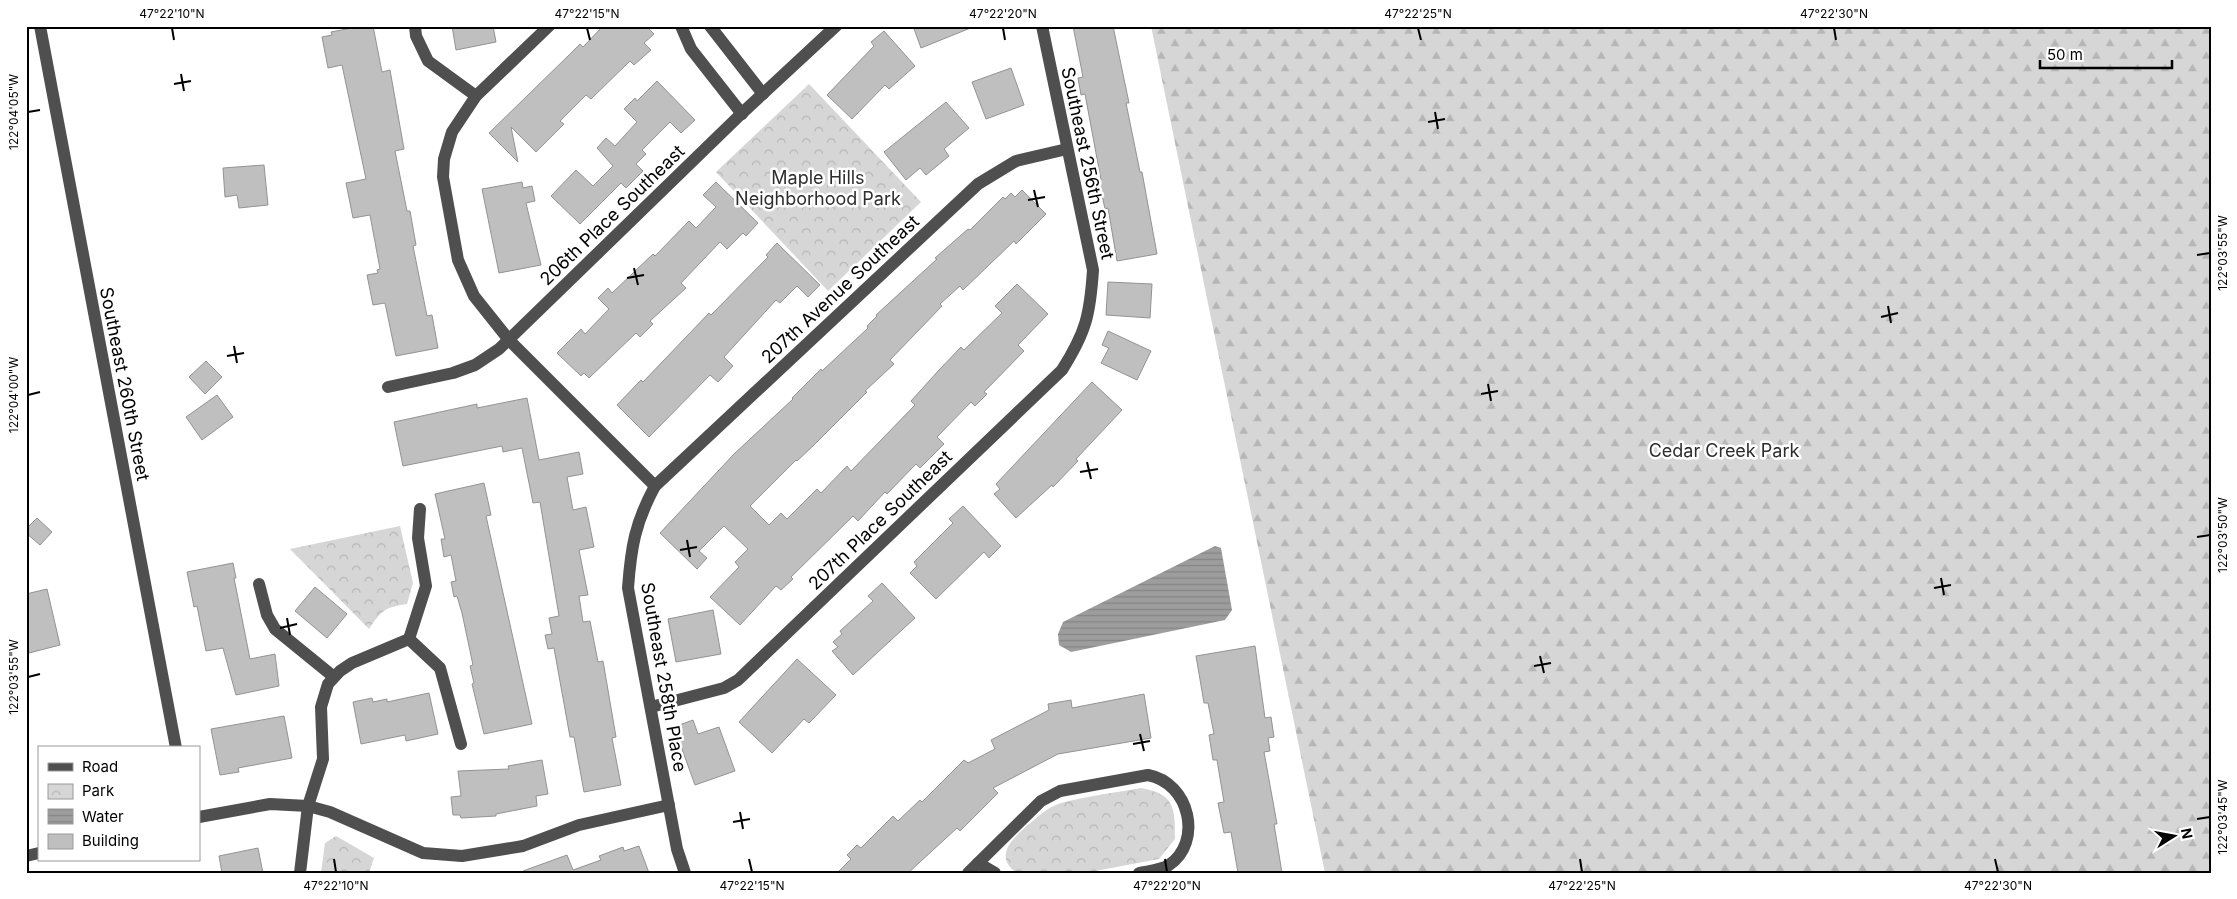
<svg xmlns="http://www.w3.org/2000/svg" width="2237" height="899" font-family="Inter,sans-serif">
	<style>
		.forest { fill: url(#forest-firs) }
		.park { fill: url(#park-crowns) }
		.water { fill: url(#water-rules) }
		.building { fill: #bfbfbf; stroke: #939393 }
		.lines { fill: none; stroke-linecap: round; stroke-linejoin: round }
		.minor { stroke: #4f4f4f; stroke-width: 12 }
		.ticks { fill: none; stroke: #000; stroke-width: 2 }
		.labels { text-anchor: middle; dominant-baseline: central; stroke-width: 5; stroke-linejoin: round; paint-order: stroke }
		.street-label { font-size: 18px; fill: #000; stroke: #fff }
		.park-label { font-size: 18px; fill: #2d2d2d; stroke: #fff }
		.neatline { fill: none; stroke: #000; stroke-width: 2 }
		.ticks-label { font-size: 12px; text-anchor: middle; fill: #000 }
	</style>
	<defs>
		<pattern id="forest-firs" width="22" height="20" patternUnits="userSpaceOnUse" patternTransform="scale(1.25)"><rect width="22" height="20" fill="#d6d6d6"/><path d="M5 1l3.5 6h-7zM16 11l3.5 6h-7z" fill="#b6b6b6"/></pattern>
		<pattern id="park-crowns" width="20" height="18" patternUnits="userSpaceOnUse" patternTransform="scale(1.25)"><rect width="20" height="18" fill="#d6d6d6"/><path d="M2 6a3 3 0 1 1 6 0M12 15a3 3 0 1 1 6 0" fill="none" stroke="#b6b6b6"/></pattern>
		<pattern id="water-rules" width="6" height="5" patternUnits="userSpaceOnUse" patternTransform="scale(1.25)"><rect width="6" height="5" fill="#9d9d9d"/><path d="M0 2.5h6" fill="none" stroke="#858585"/></pattern>
	</defs>
	<rect width="100%" height="100%" fill="#fff"/>
	<path class="forest" d="M1151 26H2211V873H1325Z"/>
	<g class="park">
		<path d="M809 84 921 202 828 291 716 172Z"/>
		<path d="M400 526 413 583 407 604C385 607 381 611 369 629L290 549Z"/>
		<path d="M1141 788C1175 794 1175 808 1175 839L1159 859 1085 873H1017C992 856 1014 837 1029 824 1039 816 1048 807 1061 803 1087 796 1114 793 1141 788Z"/>
		<path d="M336 836 374 858 369 873H321L325 843Z"/>
	</g>
	<path class="water" d="M1215 546 1221 548 1232 610 1225 620 1071 652 1059 645 1058 634 1063 622Z"/>
	<g class="building">
		<path d="M362 26H373L382 72 390 70 404 149 395 151 407 211H410L416 245 413 246 427 316 432 315 438 348 396 356 385 303 373 305 367 275 378 273 377 270 380 269 370 215 353 218 346 183 366 179 342 65 328 68 322 37 332 35 331 32Z"/>
		<path d="M452 26H493L496 42 456 50Z"/>
		<path d="M603 26H646L654 34 644 43 651 50 634 65 630 61 591 99 586 95 560 121 564 124 536 152 511 127 518 162 489 133 568 56 580 44 583 47Z"/>
		<path d="M913 26H973V27L921 48Z"/>
		<path d="M1073 26H1113L1129 103H1126L1140 172H1142L1146 194 1157 254 1117 261 1108 208 1105 209 1099 181 1101 180 1085 94 1081 95 1078 78 1083 77Z"/>
		<path d="M884 31 915 66 889 89 885 85 852 119 827 95 874 46 871 42Z"/>
		<path d="M1011 68 1024 105 986 119 972 82Z"/>
		<path d="M657 81 695 120 681 133 670 122 642 150 646 154 636 164 643 171 626 188 621 183 580 224 551 196 576 170 593 186 613 166 597 148 606 138 615 146 637 122 624 109 635 98 637 101Z"/>
		<path d="M946 102 969 128 944 149 949 156 926 175 920 168 906 180 884 152Z"/>
		<path d="M264 165 268 205 239 208 237 195 225 197 223 168Z"/>
		<path d="M522 182 523 188 532 186 535 201 526 203 541 265 499 273 482 189Z"/>
		<path d="M716 182 758 223 746 236 743 233 727 249 720 242 681 283 686 288 650 321 653 324 640 337 636 333 589 378 584 373 581 376 557 353 581 329 585 334 609 309 598 298 608 288 612 293 653 254 655 256 689 221 696 228 716 207 703 195Z"/>
		<path d="M1022 190 1046 214 1016 244 1014 241 963 290 960 286 940 304 942 306 890 360 894 364 865 391 867 392 814 445 797 461 796 460 750 506 769 525 781 513 787 519 817 489 821 493 847 466 851 471 915 405 911 401 939 370 961 347 964 350 1002 313 995 306 1017 284 1048 314 1018 345 1024 351 984 392 987 394 975 406 971 402 937 437 944 444 920 468 916 464 887 494 885 492 858 521 853 516 791 577 793 579 781 590 776 586 740 625 710 597 739 567 735 562 748 549 724 526 699 551 707 558 697 569 660 533 734 454 793 399 792 398 821 369 822 371 868 328 867 326 877 316 876 315 937 259 935 258 968 229 970 230 1003 197 1005 199 1011 193 1015 197Z"/>
		<path d="M777 243 820 285 808 297 797 286 780 303 776 300 724 357 733 366 718 382 710 375 649 437 617 405 641 380 643 382 709 313 711 315 768 257 766 255Z"/>
		<path d="M1108 282 1152 284 1150 318 1106 315Z"/>
		<path d="M1108 331 1151 351 1137 380 1101 363 1109 348 1102 345Z"/>
		<path d="M206 361 222 377 205 394 189 377Z"/>
		<path d="M1092 382 1122 410 1076 459 1078 461 1053 487 1052 485 1016 518 994 494 1000 489 996 484Z"/>
		<path d="M217 395 233 417 202 440 186 417Z"/>
		<path d="M527 398 539 460 579 452 583 474 567 477 573 510 586 507 594 547 579 550 588 595 579 596 583 622 590 621 598 662 603 661 616 737 612 738 621 785 584 792 574 737H570L554 648 548 649 545 635 552 634 549 618 559 616 540 502 533 503 522 448 503 452 502 446 403 466 394 422 477 404V408Z"/>
		<path d="M484 483 491 515 486 516 532 724 484 734 472 684 474 683 470 666 473 665 462 613 457 596 454 597 451 582 456 581 451 555 444 557 441 539H445L435 494Z"/>
		<path d="M963 506 1001 546 989 558 984 552 936 599 910 573 917 566 914 562 953 523 949 519Z"/>
		<path d="M37 518 52 532 40 545 26 533V529Z"/>
		<path d="M233 563 236 578H234L250 659 275 654 279 686 236 695 223 648 206 651 197 606 194 607 187 572Z"/>
		<path d="M882 583 915 618 853 675 832 651 838 647 833 642 842 634 840 631 873 601 868 596Z"/>
		<path d="M315 587 347 614 327 638 295 611Z"/>
		<path d="M47 589 60 645 29 653 26 640V594Z"/>
		<path d="M713 610 721 654 676 662 668 619Z"/>
		<path d="M1255 646 1265 718 1271 717 1274 737 1268 738 1270 751 1264 752 1277 824H1274L1282 873H1238L1231 832 1224 833 1218 803 1224 802 1217 760H1213L1209 735 1214 734 1208 703H1204L1196 656Z"/>
		<path d="M797 659 836 695 809 723 804 719 772 753 739 722Z"/>
		<path d="M429 693 438 734 406 741 405 735 361 744 353 702 372 698 373 702 387 699V702Z"/>
		<path d="M1144 694 1151 738 1058 754 993 788 998 793 960 831 957 828 908 873H837L851 859 847 855 857 845 861 848 893 816 898 821 920 800 922 802 964 760 968 763 995 749 991 740 1049 710 1048 704 1071 700 1072 708Z"/>
		<path d="M284 716 292 758 238 768 239 772 220 775 211 729Z"/>
		<path d="M693 720 698 734 719 727 735 771 695 785 674 727Z"/>
		<path d="M542 760 548 794 536 796 537 806 496 814V816L461 818 460 815H453L451 797 461 796 458 771 509 769 508 766Z"/>
		<path d="M639 846 649 873H523V871L567 855 573 870 601 860 599 856 623 847 624 851Z"/>
		<path d="M258 848 263 873H222L219 856Z"/>
	</g>
	<g class="lines">
		<g class="minor">
			<path d="M40 26 176 748"/>
			<path d="M415 26 416 36 428 61 476 96"/>
			<path d="M549 26 476 96 452 132 444 159 443 177 458 260 474 296 509 340 655 486"/>
			<path d="M681 26 691 49 742 114"/>
			<path d="M710 26 763 94"/>
			<path d="M388 387 453 373 475 365 499 349 740 115 836 26"/>
			<path d="M420 509 418 538 426 586 409 639 440 668 461 744"/>
			<path d="M259 584 267 615 275 629 334 677"/>
			<path d="M651 707 724 688 738 680 1062 370C1086 332 1090 315 1093 270L1042 26"/>
			<path d="M199 817 270 804 308 806 330 812 423 853 462 856 523 846 579 825 669 805"/>
			<path d="M26 856 39 853"/>
			<path d="M978 863 995 873"/>
			<path d="M300 873 308 806 323 759 321 707 328 684 340 671 352 663 409 639"/>
			<path d="M685 873 677 849 628 588C631 547 635 523 655 486L978 184 1016 161 1067 149"/>
			<path d="M968 873 1041 801 1060 791 1148 775C1190 783 1203 842 1169 865 1162 870 1148 871 1139 873"/>
		</g>
	</g>
	<path class="ticks" d="M172 28 174 40M587 28 590 40M1003 28 1005 40M1418 28 1421 40M1834 28 1836 40M181 74 184 91M174 84 191 81M28 112 40 110M1435 112 1438 129M1428 122 1445 119M1034 190 1038 207M1028 200 1045 197M2197 255 2210 253M634 268 638 285M627 278 644 275M1888 306 1891 323M1881 317 1898 313M234 346 237 363M227 356 244 353M1488 384 1491 401M1481 394 1498 391M28 395 40 392M1087 462 1091 479M1080 472 1098 469M2197 537 2210 535M687 540 690 557M680 550 697 547M1941 578 1944 595M1934 588 1951 585M287 618 290 635M280 628 297 624M1540 656 1544 673M1534 666 1551 663M28 677 40 674M1140 734 1144 751M1133 744 1150 741M740 812 743 829M2197 819 2210 817M733 822 750 819M334 859 336 872M749 859 752 872M1165 859 1167 872M1580 859 1582 872M1995 859 1998 872"/>
	<g class="labels">
		<g class="street-label">
			<text transform="translate(1088 163) rotate(78)">Southeast 256th Street</text>
			<text transform="translate(612 215) rotate(-44)">206th Place Southeast</text>
			<text transform="translate(840 289) rotate(-43)">207th Avenue Southeast</text>
			<text transform="translate(125 384) rotate(79)">Southeast 260th Street</text>
			<text transform="translate(880 520) rotate(-44)">207th Place Southeast</text>
			<text transform="translate(664 677) rotate(80)">Southeast 258th Place</text>
		</g>
		<g class="park-label">
			<text x="818" y="177">Maple Hills<tspan x="818" dy="21">Neighborhood Park</tspan></text>
			<text x="1724" y="450">Cedar Creek Park</text>
		</g>
	</g>
	<rect width="2237" height="899" fill="none" stroke="#ffffff" stroke-width="55"/>
	<rect x="38" y="746" width="162" height="115" fill="#ffffff" stroke="#999999"/>
	<rect x="48" y="763" width="25" height="8" fill="#4f4f4f" stroke="#999999"/>
	<text x="82" y="772" font-size="15" fill="#000000">Road</text>
	<rect x="48" y="784" width="25" height="15" fill="url(#park-crowns)" stroke="#999999"/>
	<text x="82" y="796" font-size="15" fill="#000000">Park</text>
	<rect x="48" y="809" width="25" height="15" fill="url(#water-rules)" stroke="#999999"/>
	<text x="82" y="822" font-size="15" fill="#000000">Water</text>
	<rect x="48" y="834" width="25" height="15" fill="#bfbfbf" stroke="#999999"/>
	<text x="82" y="846" font-size="15" fill="#000000">Building</text>
	<g transform="translate(2174 836) rotate(79)" stroke="#ffffff" stroke-width="4" paint-order="stroke">
	<path d="M0-4L9 19L0 12L-9 19Z" fill="#000000"/>
	<text y="-8" font-size="14" font-weight="bold" text-anchor="middle" fill="#000000">N</text>
	</g>
	<path d="M2040 60v8h132v-8" fill="none" stroke="#000000" stroke-width="2.5"/>
	<text x="2047" y="60" font-size="15" fill="#000000" stroke="#ffffff" stroke-width="4" paint-order="stroke">50 m</text>
	<rect x="28" y="28" width="2182" height="844" class="neatline"/>
	<g class="ticks-label">
		<text x="172" y="18">47°22'10"N</text>
		<text x="587" y="18">47°22'15"N</text>
		<text x="1003" y="18">47°22'20"N</text>
		<text x="1418" y="18">47°22'25"N</text>
		<text x="1834" y="18">47°22'30"N</text>
		<text transform="translate(14 112) rotate(-90)" y="4">122°04'05"W</text>
		<text transform="translate(2223 253) rotate(-90)" y="4">122°03'55"W</text>
		<text transform="translate(14 395) rotate(-90)" y="4">122°04'00"W</text>
		<text transform="translate(2223 535) rotate(-90)" y="4">122°03'50"W</text>
		<text transform="translate(14 677) rotate(-90)" y="4">122°03'55"W</text>
		<text transform="translate(2223 817) rotate(-90)" y="4">122°03'45"W</text>
		<text x="336" y="890">47°22'10"N</text>
		<text x="752" y="890">47°22'15"N</text>
		<text x="1167" y="890">47°22'20"N</text>
		<text x="1582" y="890">47°22'25"N</text>
		<text x="1998" y="890">47°22'30"N</text>
	</g>
</svg>
